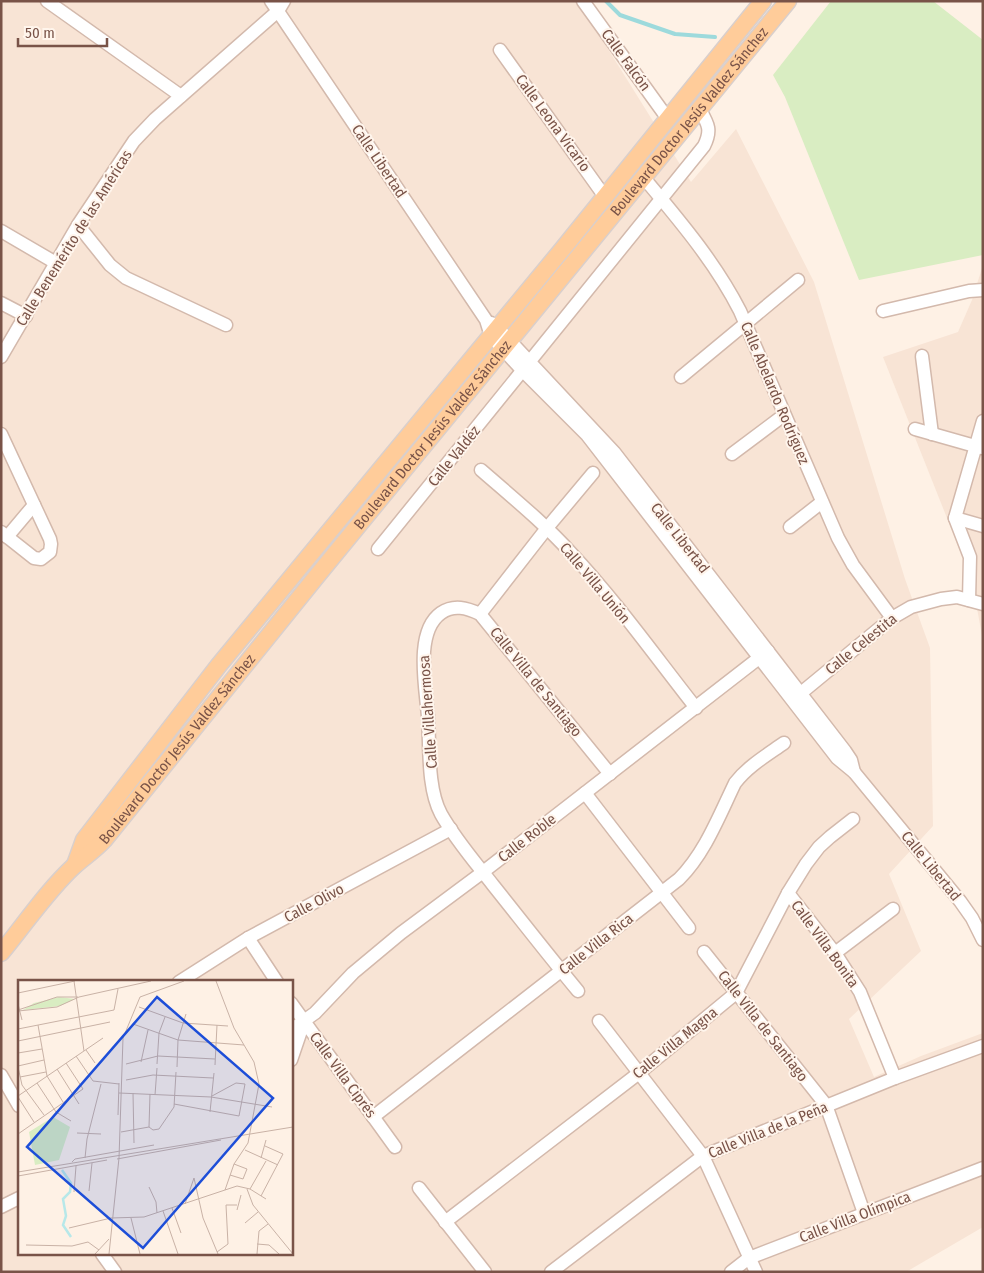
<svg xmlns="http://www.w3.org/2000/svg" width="984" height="1273" font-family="'Fira Sans Condensed',sans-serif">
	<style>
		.residential { fill: #f8e4d5; fill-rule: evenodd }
		.green { fill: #d9edc2 }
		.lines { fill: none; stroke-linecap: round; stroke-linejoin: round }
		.stream { stroke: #9ddadc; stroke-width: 4 }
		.minor-casing { stroke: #d3b9ac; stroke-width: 15 }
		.major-casing { stroke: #d9cfcc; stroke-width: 19 }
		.minor { stroke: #fff; stroke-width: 12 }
		.major { stroke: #ffcc9a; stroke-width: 16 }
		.labels { text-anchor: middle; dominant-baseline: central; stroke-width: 4; stroke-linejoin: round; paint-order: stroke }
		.street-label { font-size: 15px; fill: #795348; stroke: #fff5ec }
		.inset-river { fill: none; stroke: #b7e8e9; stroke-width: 2.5 }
		.inset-road { fill: none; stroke: #c9b2a6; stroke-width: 1 }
		.view { fill: #1d4ed8; fill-opacity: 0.15; stroke: #1d4ed8; stroke-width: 2.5 }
		.inset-edge { fill: none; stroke: #795348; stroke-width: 2.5 }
	</style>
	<rect width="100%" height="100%" fill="#fef1e5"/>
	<g class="residential">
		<path d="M1 1H578L691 182 736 129 814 282 905 579 930 648 933 826 889 874 921 951 849 1019 874 1077 921 1056 983 1033V1227L906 1272H1ZM19 982H291V1254H19Z"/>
		<path d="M983 265V641L972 581 883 357 958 332 972 300Z"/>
	</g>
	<path class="green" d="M831 1H933L983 40V255L859 280 785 97 773 75Z"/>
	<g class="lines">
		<path class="stream" d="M606 1 620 15 675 34 715 37"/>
		<defs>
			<g id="minor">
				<path d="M47 1 181 96"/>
				<path d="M271 1 486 320 491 336 523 371 587 435 837 758 854 772 960 901 972 918 983 940"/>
				<path d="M583 1 668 119"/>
				<path d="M500 50 605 197"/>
				<path d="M644 178C679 220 715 262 740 311L838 538 853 565 892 618"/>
				<path d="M78 225 110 265 126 278 226 325"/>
				<path d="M1 231 56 263"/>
				<path d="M1 303 26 316"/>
				<path d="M883 311 969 291 983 290"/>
				<path d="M491 323 498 328 614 452 845 751 851 760 854 772"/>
				<path d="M922 356 932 434"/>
				<path d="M1 357 78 225 134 141 155 119 278 11 284 1"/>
				<path d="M681 377 798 280"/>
				<path d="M915 429 982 448"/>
				<path d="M1 434 50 539 51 544 50 552 41 559 34 558 1 532"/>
				<path d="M732 454 784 415"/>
				<path d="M481 470C512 497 544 523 571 553 616 601 655 656 696 708"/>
				<path d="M955 518 983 526"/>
				<path d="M790 527 822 502"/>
				<path d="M7 537 34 505"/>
				<path d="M378 549 704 146C712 130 708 124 700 110"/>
				<path d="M969 600 970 557 955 518 983 421"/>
				<path d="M480 614 547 528 593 473"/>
				<path d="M801 693 892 618 911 607 941 599 957 597 983 604"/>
				<path d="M585 793 689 928"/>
				<path d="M788 893 835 953 860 992 895 1078"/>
				<path d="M248 938 277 982"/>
				<path d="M704 952 826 1105 864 1213"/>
				<path d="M835 953 893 909"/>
				<path d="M179 982 248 938 451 829"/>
				<path d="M578 991C549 956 521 920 493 885 475 862 455 839 441 814 427 788 430 746 428 717 426 688 414 632 441 613 454 604 467 608 480 614L610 774"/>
				<path d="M291 1003 395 1147"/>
				<path d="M599 1021 703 1156 756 1272"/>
				<path d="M291 1030 315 1013 353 973 401 933 483 872 768 651"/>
				<path d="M291 1060 304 1022"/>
				<path d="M1 1075 19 1106"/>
				<path d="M373 1117 679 879C705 853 719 816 735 783 748 766 767 755 784 743"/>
				<path d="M419 1188 485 1272"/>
				<path d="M1 1207 19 1198"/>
				<path d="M445 1222 639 1073 736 993 788 893 806 864 819 847 830 837 853 819"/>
				<path d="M102 1254 115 1272"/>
				<path d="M551 1272 703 1156 895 1078 983 1046"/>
				<path d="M731 1272 749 1258 983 1168"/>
			</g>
			<g id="major">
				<path d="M75 865 84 840 219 665 561 251 763 1"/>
				<path id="s1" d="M1 953C25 924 47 891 74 866 84 857 95 850 104 840L316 577 788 1"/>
			</g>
		</defs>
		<use href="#minor" class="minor-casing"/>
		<use href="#major" class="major-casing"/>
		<use href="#minor" class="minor"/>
		<use href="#major" class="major"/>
	</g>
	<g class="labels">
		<g class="street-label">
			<text transform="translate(626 60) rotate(54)">Calle Falcón</text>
			<text stroke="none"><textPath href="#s1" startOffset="1080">Boulevard Doctor Jesús Valdez Sánchez</textPath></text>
			<text transform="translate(553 123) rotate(54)">Calle Leona Vicario</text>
			<text transform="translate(379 161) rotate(56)">Calle Libertad</text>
			<text transform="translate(74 238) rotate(-58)">Calle Benemérito de las Américas</text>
			<text transform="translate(775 393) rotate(67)">Calle Abelardo Rodríguez</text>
			<text stroke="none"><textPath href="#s1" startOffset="675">Boulevard Doctor Jesús Valdez Sánchez</textPath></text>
			<text transform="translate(454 456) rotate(-51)">Calle Valdéz</text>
			<text transform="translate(680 538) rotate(52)">Calle Libertad</text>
			<text transform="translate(595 583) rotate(50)">Calle Villa Unión</text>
			<text transform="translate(861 644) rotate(-39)">Calle Celestita</text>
			<text transform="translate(536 682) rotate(51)">Calle Villa de Santiago</text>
			<text transform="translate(428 712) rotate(-94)">Calle Villahermosa</text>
			<text stroke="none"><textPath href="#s1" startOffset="270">Boulevard Doctor Jesús Valdez Sánchez</textPath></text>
			<text transform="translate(527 838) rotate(-38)">Calle Roble</text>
			<text transform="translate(931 866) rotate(51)">Calle Libertad</text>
			<text transform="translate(314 903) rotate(-28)">Calle Olivo</text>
			<text transform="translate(596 944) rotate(-38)">Calle Villa Rica</text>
			<text transform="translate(825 944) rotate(54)">Calle Villa Bonita</text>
			<text transform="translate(763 1026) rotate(52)">Calle Villa de Santiago</text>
			<text transform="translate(675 1043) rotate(-39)">Calle Villa Magna</text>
			<text transform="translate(343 1075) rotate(54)">Calle Villa Ciprés</text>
			<text transform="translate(768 1130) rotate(-22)">Calle Villa de la Peña</text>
			<text transform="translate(855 1217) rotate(-21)">Calle Villa Olímpica</text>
		</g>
	</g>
	<g transform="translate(18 980)">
		<rect width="275" height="275" fill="#fef1e5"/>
		<path d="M41 17 57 19 42 26 5 30 16 23ZM35 137 52 147 41 180 17 185 11 152Z" fill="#d9edc2"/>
		<path class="inset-river" d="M44 190 53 203 52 212 45 219 48 236 45 245 53 257"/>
		<path class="inset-road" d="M56 1 66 71M198 1 216 48 236 82 241 104 230 163 216 184 207 210M0 13 57 1M0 24 4 40M121 27 165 43 210 46M0 30 39 17H60M0 31 39 27 61 17 133 1M115 44 160 60 226 65M20 45 29 96 45 122M0 49 96 30 100 9M0 61 92 42M68 70 77 83M0 73 24 69M58 76 75 101 101 104M123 82 130 50M108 84 140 76 197 79M139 84 141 53 147 37M197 85 199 45M0 86 26 80M0 87 4 105 26 135M159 87 160 60 168 34M39 89 61 124M2 97 28 92M108 100 135 95 195 98M19 103 38 132 53 141M101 113 193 117 254 127M115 113 116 163M137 115 139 88M0 116 85 58M0 117 16 142M156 124 221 136 227 104 218 103 194 116M192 132 196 93M100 135 101 103M131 147 132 114M103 152 131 147 135 150 141 149 156 127 158 92M59 153 83 154M0 154 65 109 48 83M227 170 260 185M67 178 69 159 83 104M243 178 248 160M99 179 203 160M54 182 57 179 136 165M0 192 275 147M212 195 225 199 229 189 216 184M0 196 89 180M176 198 185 238 200 274M131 207 138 222 139 233M229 209 235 225 275 274M232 209 248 181M71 211 74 183M56 212 58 186M243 216 265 174 247 166M167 224 176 198M154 228 163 253M219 230 223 215M145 231 160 274M113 238 122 274M227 243 240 232M51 248 93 238 126 237 219 206 232 209 248 219M239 264 251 265 261 274M8 265 54 266 70 262 81 270M199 272 210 264 208 225H219M77 274 91 259M91 274 101 178 105 58 122 17 166 1M239 274 241 251 250 244"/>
		<path class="view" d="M139 17 255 118 125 268 9 167Z"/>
		<rect width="275" height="275" class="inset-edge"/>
	</g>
	<rect width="984" height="1273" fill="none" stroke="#795348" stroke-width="5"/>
	<path d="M18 38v8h89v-8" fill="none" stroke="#795348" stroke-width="2.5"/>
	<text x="25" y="38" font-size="15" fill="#795348" stroke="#fff5ec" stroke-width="4" paint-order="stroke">50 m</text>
</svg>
